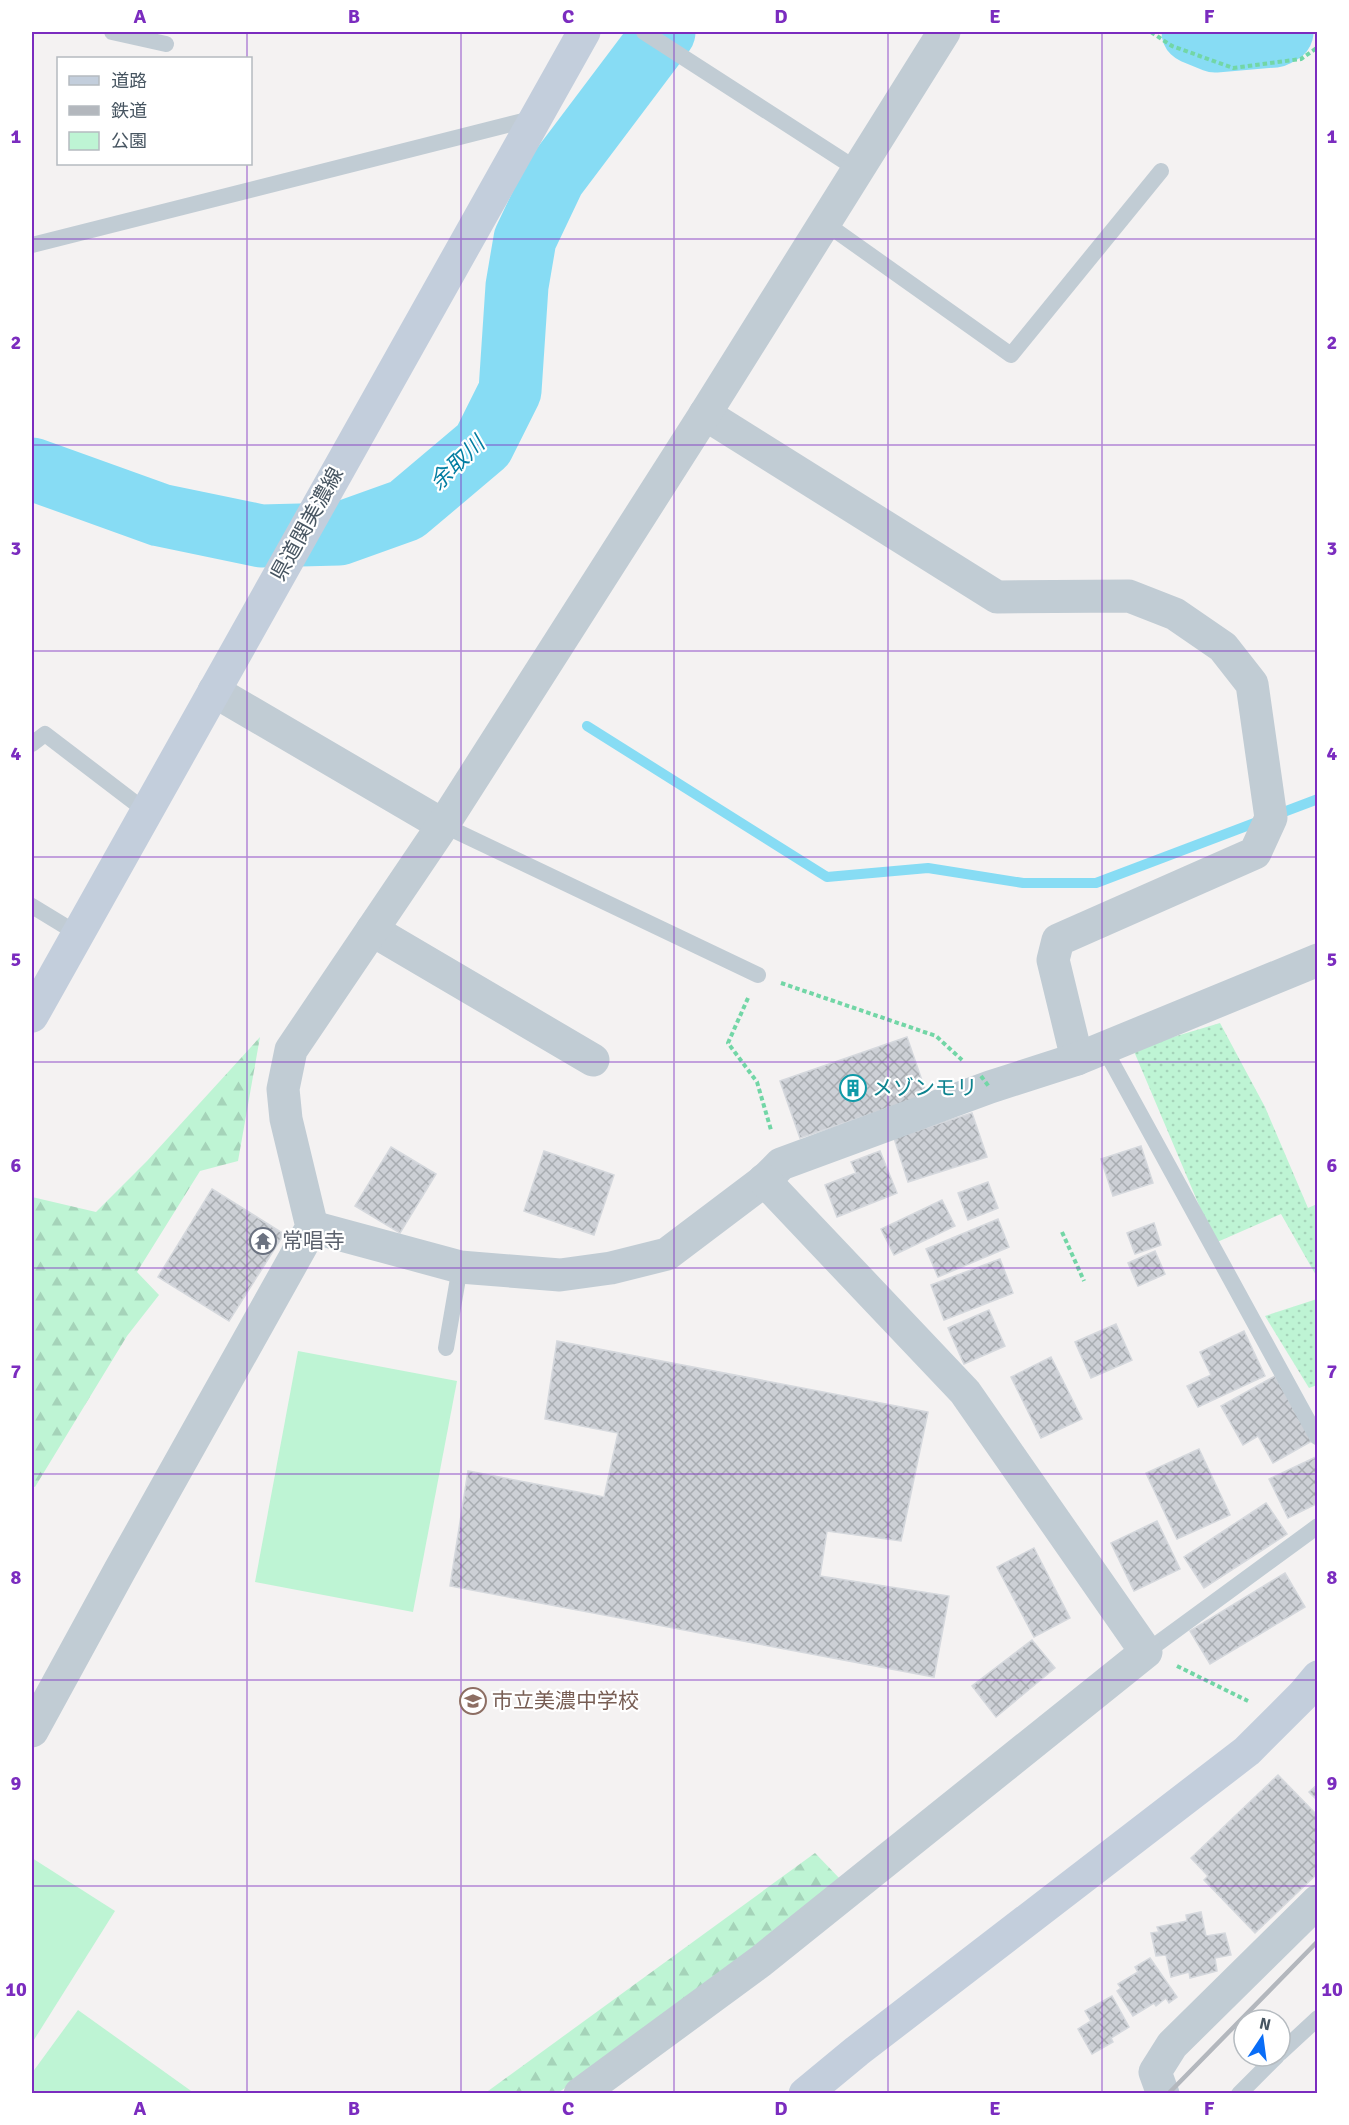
<svg xmlns="http://www.w3.org/2000/svg" width="1349" height="2125" font-family="Signika,'Noto Sans JP',sans-serif">
	<style>
		.grass { fill: url(#grass-dots) }
		.forest { fill: url(#forest-firs) }
		.park { fill: #bef4d4 }
		.lines { fill: none; stroke-linecap: round; stroke-linejoin: round }
		.stream { stroke: #87dcf4; stroke-width: 10 }
		.river { stroke: #87dcf4; stroke-width: 63 }
		.building { fill: url(#building-cross-hatch); stroke: #d5d8dd; stroke-width: 1.5 }
		.path { stroke: #72d6a6; stroke-width: 4; stroke-dasharray: 4.5 3; stroke-linecap: butt }
		.lane { stroke: #c1ccd4; stroke-width: 16 }
		.street { stroke: #c1ccd4; stroke-width: 33 }
		.secondary { stroke: #c3cedc; stroke-width: 33 }
		.rail { stroke: #b3b7bd; stroke-width: 4.5 }
		.path-bridge { stroke: #72d6a6; stroke-width: 4; stroke-dasharray: 4.5 3; stroke-linecap: butt }
		.grid { fill: none; stroke: #7b2cbf; stroke-width: 1.5; stroke-opacity: 0.55 }
		.labels { text-anchor: middle; dominant-baseline: central; stroke-width: 4.5; stroke-linejoin: round; paint-order: stroke }
		.street-label { font-size: 21px; fill: #475561; stroke: #fff }
		.culture-label { font-size: 21px; fill: #0d838f; stroke: #fff; text-anchor: start }
		.worship-label { font-size: 21px; fill: #5b616d; stroke: #fff; text-anchor: start }
		.education-label { font-size: 21px; fill: #785e54; stroke: #fff; text-anchor: start }
		.water-label { font-size: 22px; font-style: italic; fill: #037ea2; stroke: #fff }
		.neatline { fill: none; stroke: #7b2cbf; stroke-width: 2 }
		.grid-label { font-size: 20px; text-anchor: middle; font-weight: bold; fill: #7b2cbf }
	</style>
	<defs>
		<pattern id="grass-dots" width="8" height="8" patternUnits="userSpaceOnUse" patternTransform="scale(1.5)"><rect width="8" height="8" fill="#bef4d4"/><path d="M2 2h.1M6 6h.1" fill="none" stroke="#a5d3b9" stroke-width="1.8" stroke-linecap="round"/></pattern>
		<pattern id="forest-firs" width="22" height="20" patternUnits="userSpaceOnUse" patternTransform="scale(1.5)"><rect width="22" height="20" fill="#bef4d4"/><path d="M5 1l3.5 6h-7zM16 11l3.5 6h-7z" fill="#a5d3b9"/></pattern>
		<pattern id="building-cross-hatch" width="8" height="8" patternUnits="userSpaceOnUse" patternTransform="scale(1.5)"><rect width="8" height="8" fill="#cdd0d6"/><path d="M0 0l8 8M0 8l8-8" fill="none" stroke="#a8acb1"/></pattern>
	</defs>
	<rect width="100%" height="100%" fill="#f4f2f2"/>
	<g class="grass">
		<path d="M1220 1023 1265 1107 1308 1208 1317 1204V1277L1281 1214 1215 1243 1133 1049Z"/>
		<path d="M1317 1299V1385L1309 1388 1265 1316Z"/>
	</g>
	<g class="forest">
		<path d="M260 1037 238 1161 200 1171 137 1272 159 1295 127 1336 35 1487 32 1486V1197L96 1212 147 1161Z"/>
		<path d="M815 1853 843 1882 558 2093 484 2094Z"/>
	</g>
	<g class="park">
		<path d="M298 1351 457 1381 413 1612 255 1582Z"/>
		<path d="M32 1858 115 1911 32 2043Z"/>
		<path d="M78 2010 194 2093H32V2073Z"/>
	</g>
	<g class="lines">
		<path class="stream" d="M587 726 827 877 928 868 1023 883H1096L1318 799"/>
		<g class="river">
			<path d="M1193 32 1215 41 1275 36 1282 32"/>
			<path d="M32 469 160 515 261 536 339 534 406 510 483 445 510 391 517 286 525 239 554 178 664 32"/>
		</g>
	</g>
	<g class="building">
		<path d="M907 1037 927 1095 800 1138 780 1081Z"/>
		<path d="M972 1113 987 1157 908 1182 894 1138Z"/>
		<path d="M1141 1146 1153 1183 1113 1196 1101 1159Z"/>
		<path d="M391 1147 436 1174 400 1233 355 1206Z"/>
		<path d="M544 1151 614 1175 594 1235 524 1211Z"/>
		<path d="M880 1151 897 1193 837 1217 825 1185 856 1173 851 1162Z"/>
		<path d="M988 1182 998 1208 968 1220 958 1193Z"/>
		<path d="M212 1189 284 1234 229 1321 158 1277Z"/>
		<path d="M942 1200 955 1226 894 1255 881 1229Z"/>
		<path d="M998 1219 1009 1247 938 1277 926 1249Z"/>
		<path d="M1154 1223 1161 1245 1135 1254 1127 1233Z"/>
		<path d="M1155 1251 1165 1274 1138 1286 1128 1263Z"/>
		<path d="M1000 1259 1013 1293 944 1320 931 1285Z"/>
		<path d="M989 1310 1005 1346 964 1364 948 1328Z"/>
		<path d="M1116 1324 1132 1360 1091 1378 1075 1342Z"/>
		<path d="M1244 1331 1265 1376 1198 1407 1187 1386 1211 1375 1200 1352Z"/>
		<path d="M557 1341 928 1412 901 1541 827 1531 820 1576 949 1596 934 1677 450 1586 468 1471 604 1497 618 1433 545 1419Z"/>
		<path d="M1051 1357 1082 1419 1041 1438 1011 1377Z"/>
		<path d="M1275 1376 1312 1441 1273 1463 1258 1436 1243 1445 1221 1406Z"/>
		<path d="M1199 1449 1230 1515 1177 1539 1146 1473Z"/>
		<path d="M1318 1456V1503L1288 1518 1269 1479Z"/>
		<path d="M1266 1503 1287 1534 1204 1588 1184 1557Z"/>
		<path d="M1157 1521 1180 1569 1134 1591 1111 1543Z"/>
		<path d="M1034 1548 1070 1618 1034 1637 997 1567Z"/>
		<path d="M1285 1573 1305 1607 1210 1664 1190 1631Z"/>
		<path d="M1032 1640 1055 1668 996 1717 972 1686Z"/>
		<path d="M1278 1775 1318 1816V1873L1255 1933 1204 1880 1208 1876 1191 1858Z"/>
		<path d="M1318 1784V1801L1309 1792Z"/>
		<path d="M1201 1912 1206 1936 1225 1933 1231 1955 1215 1958 1217 1971 1190 1978 1189 1972 1171 1977 1166 1955 1156 1956 1151 1933 1159 1932 1157 1927 1187 1921 1186 1915Z"/>
		<path d="M1150 1958 1177 1997 1169 2003 1166 1998 1156 2006 1154 2003 1133 2016 1117 1991 1121 1988 1118 1984 1138 1972 1135 1967Z"/>
		<path d="M1112 1996 1129 2027 1111 2038 1113 2042 1092 2054 1078 2029 1091 2021 1085 2011Z"/>
	</g>
	<g class="lines">
		<g class="path">
			<path d="M1151 32 1172 46 1233 68 1301 59 1318 47"/>
			<path d="M781 983 936 1036 962 1060"/>
			<path d="M748 998 728 1043 757 1082 771 1130"/>
			<path d="M1062 1232 1084 1281"/>
			<path d="M1177 1666 1248 1701"/>
		</g>
		<g class="lane">
			<path d="M112 32 166 44"/>
			<path d="M644 32 858 170"/>
			<path d="M825 223 1011 355 1161 171"/>
			<path d="M32 245 535 118"/>
			<path d="M32 744 45 734 147 812"/>
			<path d="M443 825 758 975"/>
			<path d="M32 906 78 934"/>
			<path d="M1104 1048 1317 1437"/>
			<path d="M446 1348 460 1267"/>
			<path d="M1146 1652 1318 1526"/>
			<path d="M1280 2053 1318 2018"/>
			<path d="M1239 2094 1277 2056"/>
		</g>
		<g class="street">
			<path d="M705 414 997 597 1129 596 1175 614 1223 647 1252 684 1271 818 1255 853 1058 940 1053 960 1077 1059"/>
			<path d="M214 691 443 825"/>
			<path d="M372 930 593 1060"/>
			<path d="M312 1227 460 1267 560 1275 611 1268 667 1254 765 1180 781 1164 990 1087 1077 1059 1318 960"/>
			<path d="M32 1731 120 1570 312 1227 286 1119 283 1089 291 1050 443 825 705 414 944 32"/>
			<path d="M580 2094 761 1961 1146 1652 965 1392 764 1180"/>
			<path d="M1163 2094 1155 2072 1172 2045 1318 1901"/>
		</g>
		<g class="secondary">
			<path d="M32 1016 584 32"/>
			<path d="M805 2094 857 2051 1247 1751 1303 1695 1318 1677"/>
		</g>
		<path class="rail" d="M1168 2094 1318 1941"/>
		<path class="path-bridge" d="M981 1076 990 1088"/>
	</g>
	<path class="grid" d="M247 32V58M461 32V2094M674 32V2094M888 32V2094M1102 32V2094M247 164V2094M32 239H1318M32 445H1318M32 651H1318M32 857H1318M32 1062H1318M32 1268H1318M32 1474H1318M32 1680H1318M32 1886H1318"/>
	<defs>
		<symbol id="building-ring" viewBox="-11 -11 22 22"><circle r="9.5" fill="#fff" stroke="#0f9aa8" stroke-width="1.5"/><path d="M-4-6H4V6H1V3H-1V6H-4ZM-2.5-4.3h1.7v1.8h-1.7ZM.8-4.3h1.7v1.8H.8ZM-2.5-1h1.7V.8h-1.7ZM.8-1h1.7V.8H.8Z" fill="#0f9aa8"/></symbol>
		<symbol id="temple-ring" viewBox="-11 -11 22 22"><circle r="9.5" fill="#fff" stroke="#6b7280" stroke-width="1.5"/><path d="M0-6L5-2H3V0L6.5 2.5H4V6H1.5V3h-3V6H-4V2.5H-6.5L-3 0V-2H-5Z" fill="#6b7280"/></symbol>
		<symbol id="school-ring" viewBox="-11 -11 22 22"><circle r="9.5" fill="#fff" stroke="#8d6e63" stroke-width="1.5"/><path d="M0-5L7-2L0 1L-7-2ZM-4 1L0 2.5L4 1V4Q0 6-4 4Z" fill="#8d6e63"/></symbol>
	</defs>
	<g fill-rule="evenodd">
		<use href="#building-ring" x="838" y="1073" width="30" height="30"/>
		<use href="#temple-ring" x="248" y="1226" width="30" height="30"/>
		<use href="#school-ring" x="458" y="1686" width="30" height="30"/>
	</g>
	<g class="labels">
		<g class="street-label">
			<text transform="translate(307 524) rotate(-61)">県道関美濃線</text>
		</g>
		<g class="culture-label">
			<text x="872" y="1088">メゾンモリ</text>
		</g>
		<g class="worship-label">
			<text x="282" y="1241">常唱寺</text>
		</g>
		<g class="education-label">
			<text x="492" y="1701">市立美濃中学校</text>
		</g>
		<g class="water-label">
			<text transform="translate(457 463) rotate(-44)">余取川</text>
		</g>
	</g>
	<rect width="1349" height="2125" fill="none" stroke="#ffffff" stroke-width="66"/>
	<rect x="57" y="57" width="195" height="108" fill="#ffffff" stroke="#b5bbc0" stroke-width="1.5"/>
	<rect x="69" y="76" width="30" height="9" fill="#c3cedc" stroke="#b5bbc0" stroke-width="1.5"/>
	<text x="111" y="87" font-size="18" fill="#475561">道路</text>
	<rect x="69" y="106" width="30" height="9" fill="#b3b7bd" stroke="#b5bbc0" stroke-width="1.5"/>
	<text x="111" y="117" font-size="18" fill="#475561">鉄道</text>
	<rect x="69" y="132" width="30" height="18" fill="#bef4d4" stroke="#b5bbc0" stroke-width="1.5"/>
	<text x="111" y="147" font-size="18" fill="#475561">公園</text>
	<g transform="translate(1262 2038) rotate(13)"><circle r="28" fill="#ffffff" stroke="#b5bbc0" stroke-width="1.5"/>
	<path d="M0-4.5L10 22L0 15L-10 22Z" fill="#096df7"/>
	<text y="-9" font-size="16" font-weight="bold" text-anchor="middle" fill="#475561">N</text>
	</g>
	<rect x="33" y="33" width="1283" height="2059" class="neatline"/>
	<g class="grid-label">
		<text x="140" y="23">A</text>
		<text x="354" y="23">B</text>
		<text x="568" y="23">C</text>
		<text x="781" y="23">D</text>
		<text x="995" y="23">E</text>
		<text x="1209" y="23">F</text>
		<text x="16" y="143">1</text>
		<text x="1332" y="143">1</text>
		<text x="16" y="349">2</text>
		<text x="1332" y="349">2</text>
		<text x="16" y="555">3</text>
		<text x="1332" y="555">3</text>
		<text x="16" y="760">4</text>
		<text x="1332" y="760">4</text>
		<text x="16" y="966">5</text>
		<text x="1332" y="966">5</text>
		<text x="16" y="1172">6</text>
		<text x="1332" y="1172">6</text>
		<text x="16" y="1378">7</text>
		<text x="1332" y="1378">7</text>
		<text x="16" y="1584">8</text>
		<text x="1332" y="1584">8</text>
		<text x="16" y="1790">9</text>
		<text x="1332" y="1790">9</text>
		<text x="16" y="1996">10</text>
		<text x="1332" y="1996">10</text>
		<text x="140" y="2115">A</text>
		<text x="354" y="2115">B</text>
		<text x="568" y="2115">C</text>
		<text x="781" y="2115">D</text>
		<text x="995" y="2115">E</text>
		<text x="1209" y="2115">F</text>
	</g>
</svg>
